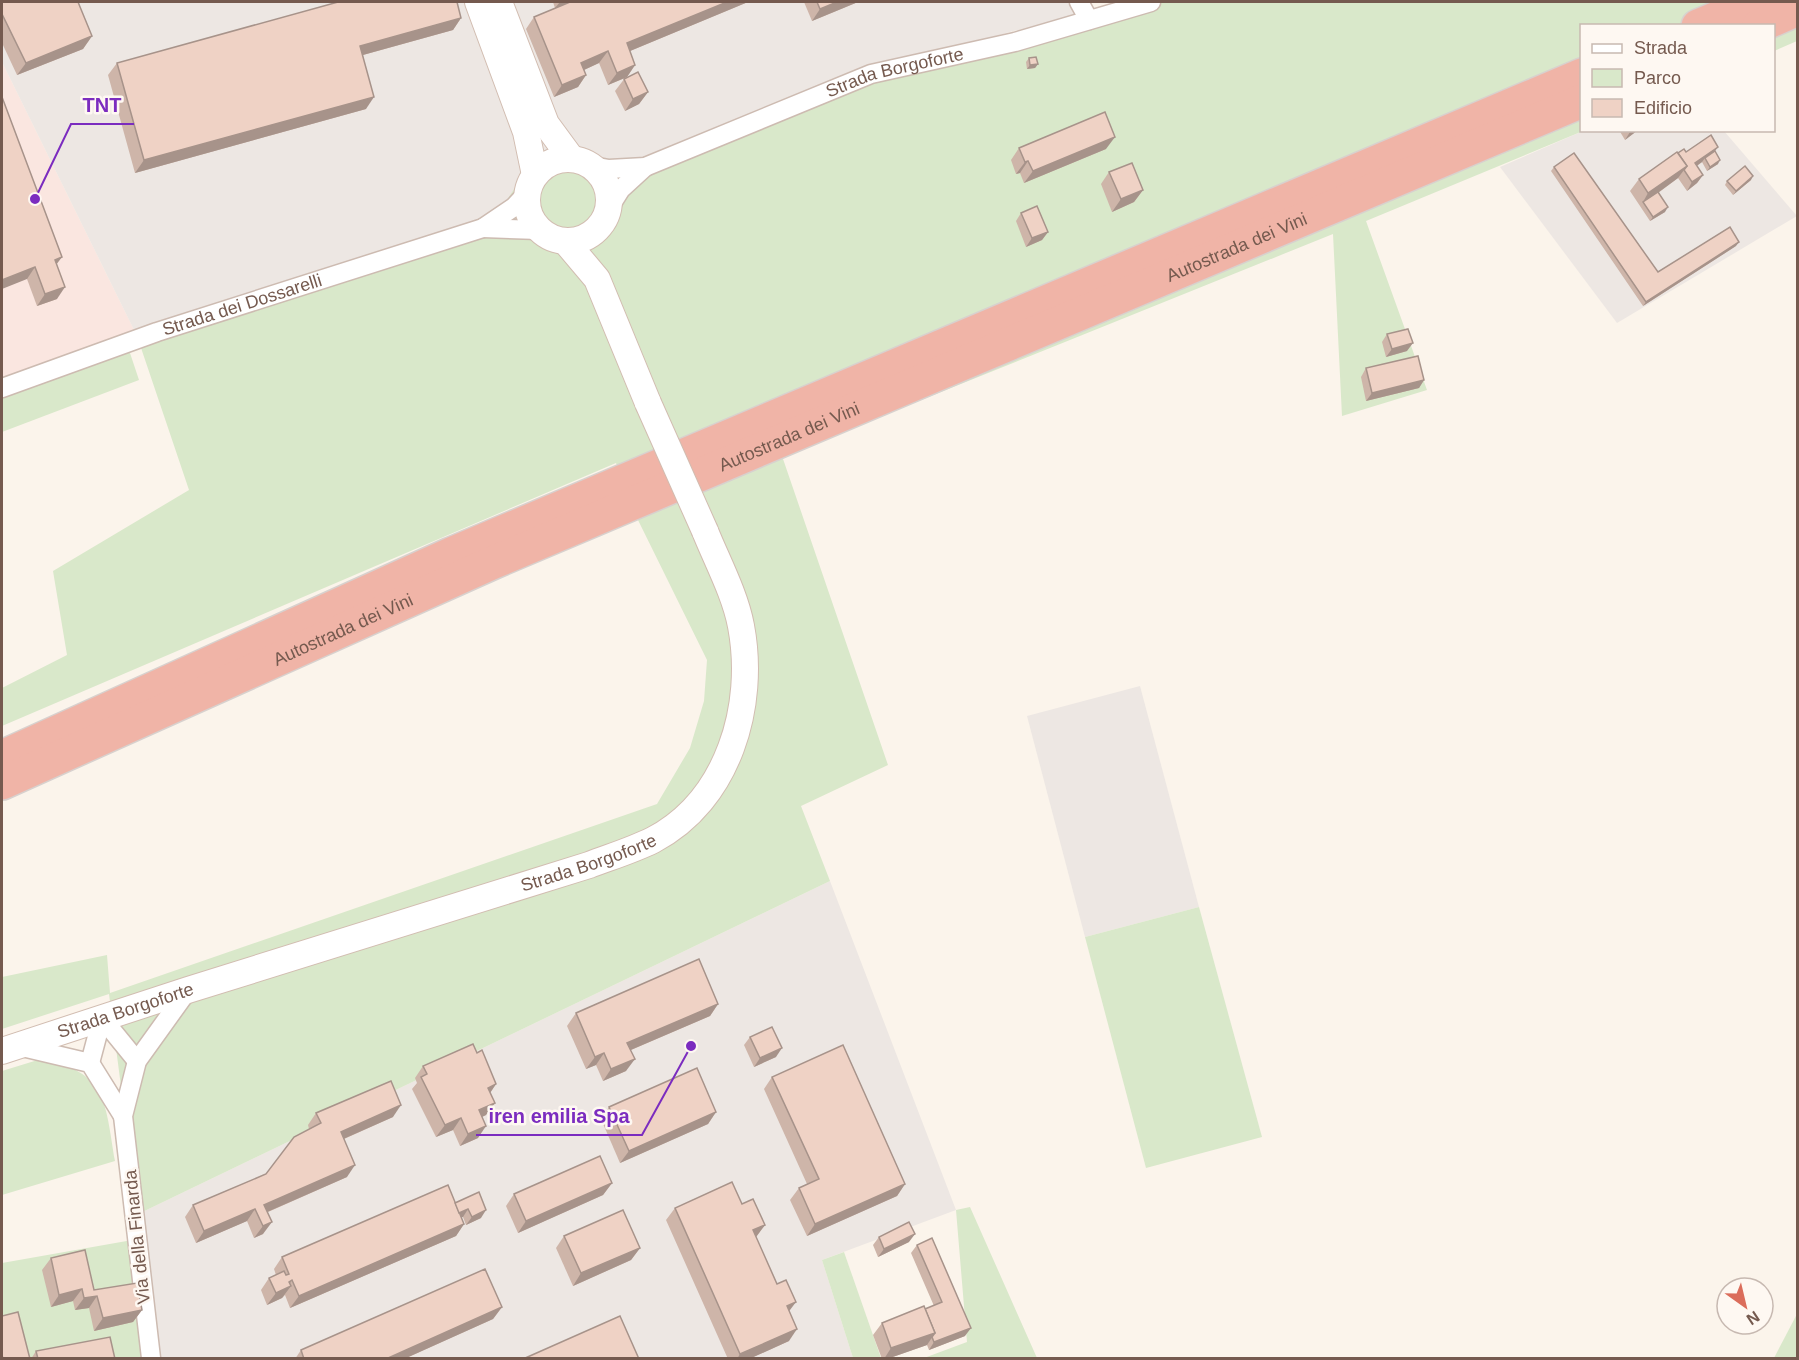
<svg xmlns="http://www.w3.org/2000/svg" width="1799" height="1360" font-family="Helvetica,sans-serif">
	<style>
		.commercial { fill: #fae6e0 }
		.industrial { fill: #ede7e3 }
		.green { fill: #d9e8ca }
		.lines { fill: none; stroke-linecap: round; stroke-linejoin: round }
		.street-casing { stroke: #cdbbb1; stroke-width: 21 }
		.secondary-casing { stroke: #d2bdb1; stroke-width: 28 }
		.highway-casing { stroke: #d8d1ce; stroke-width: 36 }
		.street { stroke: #fff; stroke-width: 18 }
		.secondary { stroke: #fff; stroke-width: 26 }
		.highway { stroke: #f0b4a7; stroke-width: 33 }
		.secondary-bridge-casing { stroke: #d2bdb1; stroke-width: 28; stroke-linecap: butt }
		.secondary-bridge { stroke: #fff; stroke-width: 26 }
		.wall { fill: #ceb5a9 }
		.shaded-wall { fill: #a7938a }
		.building { fill: #efd2c5; stroke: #a7938a; stroke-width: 1.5 }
		.labels { text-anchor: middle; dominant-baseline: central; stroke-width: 5; stroke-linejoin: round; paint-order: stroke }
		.street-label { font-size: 18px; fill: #755a4f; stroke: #fef8f2 }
		.leader { fill: none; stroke: #7b2cbf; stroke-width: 2 }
		.callout-dot { fill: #7b2cbf; stroke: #fef8f2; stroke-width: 2 }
		.callout-label { font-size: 20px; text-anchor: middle; font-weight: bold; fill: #7b2cbf; stroke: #fef8f2; stroke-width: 5; stroke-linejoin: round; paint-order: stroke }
	</style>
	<rect width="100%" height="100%" fill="#fbf4eb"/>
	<path class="commercial" d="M2 62 137 336 2 386Z"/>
	<g class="industrial">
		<path d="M2 2H1080L1087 17 1013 31 867 73 691 150 503 206 454 232 137 336 2 62Z"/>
		<path d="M1583 131H1724L1797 216 1617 323 1500 167Z"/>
		<path d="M1140 686 1199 907 1085 937 1027 716Z"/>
		<path d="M830 881 956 1210 822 1260 853 1358H146L132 1217Z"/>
	</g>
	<g class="green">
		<path d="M1133 2H1797V41L1774 51V26H1582L1583 131 1366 221 1427 390 1342 416 1333 234 782 456 888 765 801 806 830 881 132 1217 130 1156 109 994 2 1029V977L107 955 110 993 657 804 690 748 704 701 707 660 637 518 616 463 2 726V688L67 655 53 571 189 490 137 336 454 232 503 206 522 177 550 155H588L614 165 691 150 867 73Z"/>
		<path d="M126 341 139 380 2 432V384Z"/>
		<path d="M1199 907 1262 1137 1146 1168 1085 937Z"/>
		<path d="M41 1059C107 1072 105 1101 115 1161L2 1195V1071Z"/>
		<path d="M970 1207 1037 1358H924L967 1342 956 1210Z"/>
		<path d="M138 1239 146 1358H2V1263Z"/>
		<path d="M844 1252 881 1358H853L822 1260Z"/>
		<path d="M1797 1314V1358H1774Z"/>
	</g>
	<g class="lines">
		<defs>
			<g id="street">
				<path d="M1079 2 1089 20"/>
				<path id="s1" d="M592 166 609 169 645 167 871 74 1015 42 1151 2"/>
				<path d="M609 208 621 189 645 167"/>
				<path d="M483 228 539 230"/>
				<path id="s2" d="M2 388 157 332 483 228 514 207 527 193"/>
				<path d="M102 1018 137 1061"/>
				<path d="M18 1046 90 1063 123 1116"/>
				<path d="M90 1063 102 1018"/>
				<path d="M151 1358 123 1116 137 1061 188 990"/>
			</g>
			<g id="secondary">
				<path d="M478 2 526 132 535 175"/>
				<path d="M499 2 546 124 571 158"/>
				<circle cx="568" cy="200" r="41"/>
				<path d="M565 241 597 279 648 403"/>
				<path id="s3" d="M2 1051 188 990 589 865C610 857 633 850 653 840 729 800 756 705 741 626 735 594 717 561 705 531"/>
			</g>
			<g id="highway">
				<path d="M1698 26 1755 2"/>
				<path d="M1759 26 1798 9"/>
				<path d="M2 757 451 554 1582 75"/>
				<path id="s4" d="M2 783 494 562 1582 101"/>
			</g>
		</defs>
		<use href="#street" class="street-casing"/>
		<use href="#secondary" class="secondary-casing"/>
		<use href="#highway" class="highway-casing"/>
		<use href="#street" class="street"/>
		<use href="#secondary" class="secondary"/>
		<use href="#highway" class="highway"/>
		<defs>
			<path id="secondary-bridge" d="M648 403 705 531"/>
		</defs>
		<use href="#secondary-bridge" class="secondary-bridge-casing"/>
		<use href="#secondary-bridge" class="secondary-bridge"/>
	</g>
	<g class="wall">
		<path d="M2 2 92 36 83 49 17 75 2 43Z"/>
		<path d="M553 2H748L630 51 635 65 627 77 648 92 639 104 625 111 615 91 625 78 608 85 599 63 584 70 586 75 578 87 554 97 526 29 534 17 555 8Z"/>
		<path d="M804 2H858L812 21Z"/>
		<path d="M461 18 453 30 363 55 366 109 135 173 108 75 117 63Z"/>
		<path d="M1029 58 1038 64 1035 68 1027 69 1026 62Z"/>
		<path d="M2 97 57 264V299L37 306 27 279Z"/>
		<path d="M1619 130H1638L1625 140Z"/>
		<path d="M1019 148 1106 149 1024 183 1020 173 1016 174 1011 160Z"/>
		<path d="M1715 151 1718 164 1707 171 1702 162 1697 166 1703 175 1697 183 1687 191 1678 178 1658 193 1665 212 1650 221 1630 191 1639 179 1678 153 1686 152Z"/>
		<path d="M1554 167 1658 272 1736 246 1643 306 1551 171Z"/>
		<path d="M1109 172 1143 190 1134 202 1112 212 1101 184Z"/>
		<path d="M1751 180 1733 195 1725 185 1727 181Z"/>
		<path d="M1021 213 1048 232 1042 240 1026 247 1016 221Z"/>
		<path d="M1387 334 1407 351 1386 357 1382 342Z"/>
		<path d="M1366 368 1424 380 1419 388 1366 401 1361 377Z"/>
		<path d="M718 1004 710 1016 631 1050 626 1071 603 1081 596 1065 586 1069 567 1026 576 1013Z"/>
		<path d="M750 1037 776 1057 754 1067 744 1045Z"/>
		<path d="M477 1053 496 1084 490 1093 486 1115 482 1117 478 1138 460 1146 453 1130 436 1137 412 1089 417 1083 415 1078 423 1066Z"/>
		<path d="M772 1077 905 1184 897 1196 807 1236 790 1200 799 1188 807 1184 764 1089Z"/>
		<path d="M609 1107 716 1112 708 1124 620 1163 601 1119Z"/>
		<path d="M316 1113 393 1117 344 1139 347 1177 268 1212 263 1234 254 1238 247 1221 196 1243 185 1217 193 1205 266 1174 309 1129 308 1125Z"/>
		<path d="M612 1183 603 1195 518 1233 506 1206 514 1194Z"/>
		<path d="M479 1192 481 1218 466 1225 463 1217H461L464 1224 456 1236 290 1308 285 1295 282 1298 267 1305 261 1290 269 1278 276 1275 274 1269 282 1257 455 1203Z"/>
		<path d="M742 1204 765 1225 756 1237 789 1311V1341L749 1359H728L666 1220 675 1208Z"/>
		<path d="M564 1236 640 1248 631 1260 573 1286 556 1248Z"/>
		<path d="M879 1237 909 1242 878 1257 873 1245Z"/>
		<path d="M917 1245 965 1336 929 1350 927 1345 887 1359H882L873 1335 882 1323 934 1306 911 1253Z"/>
		<path d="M51 1258 94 1290 142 1310 133 1322 94 1331 89 1308 75 1310 73 1301 51 1307 42 1270Z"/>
		<path d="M502 1307 493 1319 404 1359H295L301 1350Z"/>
		<path d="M36 1351 38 1359H31Z"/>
	</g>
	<g class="shaded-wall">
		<path d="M560 2H571L555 8Z"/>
		<path d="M727 2H748L618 56 627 43Z"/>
		<path d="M837 2H858L812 21 820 9Z"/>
		<path d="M461 18 453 30 352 58 360 46Z"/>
		<path d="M92 36 83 49 17 75 26 63Z"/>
		<path d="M608 51 599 63 573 75 581 63Z"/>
		<path d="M1038 64 1035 68 1027 69 1030 65Z"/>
		<path d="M635 65 627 77 608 85 617 73Z"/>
		<path d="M586 75 578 87 554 97 562 85Z"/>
		<path d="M648 92 639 104 625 111 633 99Z"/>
		<path d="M374 97 366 109 135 173 144 160Z"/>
		<path d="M1632 130H1638L1625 140 1630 132Z"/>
		<path d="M1115 137 1106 149 1024 183 1033 171Z"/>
		<path d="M1718 147 1712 155 1705 158 1702 162 1689 171 1695 163Z"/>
		<path d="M1720 160 1718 164 1707 171 1710 167Z"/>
		<path d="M1028 161 1020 173 1016 174 1025 162Z"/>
		<path d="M1687 166 1678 178 1644 203 1643 202 1648 193Z"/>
		<path d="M1703 175 1697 183 1687 191 1692 182Z"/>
		<path d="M1753 176 1751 180 1733 195 1736 191Z"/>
		<path d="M1143 190 1134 202 1112 212 1121 199Z"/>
		<path d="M1668 207 1665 212 1650 221 1653 217Z"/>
		<path d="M1048 232 1042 240 1026 247 1032 238Z"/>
		<path d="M1739 242 1736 246 1643 306 1646 302Z"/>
		<path d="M62 257 53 269 55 260Z"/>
		<path d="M35 267 27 279 2 289V280Z"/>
		<path d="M65 287 57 299 37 306 45 294Z"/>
		<path d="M1413 343 1407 351 1386 357 1392 349Z"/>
		<path d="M1424 380 1419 388 1366 401 1372 393Z"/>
		<path d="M718 1004 710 1016 619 1055 627 1043Z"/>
		<path d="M782 1048 776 1057 754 1067 760 1058Z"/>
		<path d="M604 1053 596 1065 586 1069 595 1057Z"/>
		<path d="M635 1059 626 1071 603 1081 611 1069Z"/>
		<path d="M496 1084 488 1096V1088Z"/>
		<path d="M495 1103 486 1115 471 1122 479 1110Z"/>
		<path d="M401 1105 393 1117 332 1144 341 1132Z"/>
		<path d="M716 1112 708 1124 620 1163 629 1151Z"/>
		<path d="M461 1118 453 1130 436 1137 445 1125Z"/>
		<path d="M486 1126 478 1138 460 1146 468 1134Z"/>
		<path d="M355 1165 347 1177 258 1216 264 1205Z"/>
		<path d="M612 1183 603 1195 518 1233 526 1221Z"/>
		<path d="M905 1184 897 1196 807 1236 815 1224Z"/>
		<path d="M255 1209 247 1221 196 1243 204 1231Z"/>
		<path d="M468 1209 463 1217 450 1222 456 1214Z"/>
		<path d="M486 1210 481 1218 466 1225 472 1217Z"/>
		<path d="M272 1222 263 1234 254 1238 263 1226Z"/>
		<path d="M464 1224 456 1236 290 1308 299 1296Z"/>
		<path d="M765 1225 756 1237 753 1230Z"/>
		<path d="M915 1234 909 1242 878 1257 884 1249Z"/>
		<path d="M640 1248 631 1260 573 1286 581 1273Z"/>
		<path d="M292 1280 287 1288 291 1286 282 1298 267 1305 276 1293Z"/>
		<path d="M82 1289 73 1301 51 1307 59 1295Z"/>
		<path d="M97 1296 89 1308 75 1310 84 1298Z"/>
		<path d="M796 1302 787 1314V1306Z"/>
		<path d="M502 1307 493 1319 404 1359H386Z"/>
		<path d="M142 1310 133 1322 94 1331 103 1318Z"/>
		<path d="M971 1328 965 1336 929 1350 934 1342Z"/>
		<path d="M797 1329 789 1341 749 1359H737L740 1354Z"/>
		<path d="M935 1333 927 1345 887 1359H884L891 1348Z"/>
	</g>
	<g class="building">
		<path d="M2 2H78L92 36 26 63 2 14Z"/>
		<path d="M338 2H457L461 18 360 46 374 97 144 160 117 63Z"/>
		<path d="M570 2H727L627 43 635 65 617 73 608 51 581 63 586 75 562 85 534 17Z"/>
		<path d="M817 2H837L820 9Z"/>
		<path d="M1036 57 1038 64 1030 65 1029 58Z"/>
		<path d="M638 72 648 92 633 99 624 79Z"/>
		<path d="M2 97 62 257 55 260 65 287 45 294 35 267 2 280Z"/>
		<path d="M1105 112 1115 137 1033 171 1028 161 1025 162 1019 148Z"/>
		<path d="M1711 135 1718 147 1695 163 1703 175 1692 182 1684 170 1687 166 1678 153 1684 149 1686 152Z"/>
		<path d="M1715 151 1720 160 1710 167 1705 158Z"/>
		<path d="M1677 152 1687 166 1648 193 1639 179Z"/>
		<path d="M1574 153 1658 272 1730 227 1739 242 1646 302 1554 167Z"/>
		<path d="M1132 163 1143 190 1121 199 1109 172Z"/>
		<path d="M1745 166 1753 176 1736 191 1727 181Z"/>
		<path d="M1658 192 1668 207 1653 217 1643 202Z"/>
		<path d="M1037 206 1048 232 1032 238 1021 213Z"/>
		<path d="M1408 329 1413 343 1392 349 1387 334Z"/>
		<path d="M1418 356 1424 380 1372 393 1366 368Z"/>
		<path d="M699 959 718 1004 627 1043 635 1059 611 1069 604 1053 595 1057 576 1013Z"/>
		<path d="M772 1027 782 1048 760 1058 750 1037Z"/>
		<path d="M473 1044 477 1053 482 1050 496 1084 488 1088 495 1103 479 1110 486 1126 468 1134 461 1118 445 1125 421 1077 427 1074 423 1066Z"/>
		<path d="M843 1045 905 1184 815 1224 799 1188 819 1179 772 1077Z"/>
		<path d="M697 1068 716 1112 629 1151 609 1107Z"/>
		<path d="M391 1081 401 1105 341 1132 355 1165 264 1205 272 1222 263 1226 255 1209 204 1231 193 1205 266 1174 294 1137 321 1123 316 1113Z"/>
		<path d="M600 1156 612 1183 526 1221 514 1194Z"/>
		<path d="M732 1182 742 1204 753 1199 765 1225 753 1230 777 1284 786 1280 796 1302 787 1306 797 1329 740 1354 675 1208Z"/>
		<path d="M448 1185 464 1224 299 1296 292 1280 289 1282 291 1286 276 1293 269 1278 284 1271 286 1275 289 1274 282 1257Z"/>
		<path d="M479 1192 486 1210 472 1217 468 1209 459 1213 455 1203Z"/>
		<path d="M623 1210 640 1248 581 1273 564 1236Z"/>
		<path d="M909 1222 915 1234 884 1249 879 1237Z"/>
		<path d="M932 1238 971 1328 934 1342 932 1337 935 1333 925 1309 942 1302 917 1245Z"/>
		<path d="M85 1250 94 1290 137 1283 142 1310 103 1318 97 1296 84 1298 82 1289 59 1295 51 1258Z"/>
		<path d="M485 1269 502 1307 386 1359H304L301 1350Z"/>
		<path d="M924 1306 935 1333 891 1348 882 1323Z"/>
		<path d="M18 1312 30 1359H3L2 1355V1316Z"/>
		<path d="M620 1316 639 1359H523Z"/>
		<path d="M110 1337 115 1359H38L36 1351Z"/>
	</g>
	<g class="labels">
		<g class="street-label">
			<text stroke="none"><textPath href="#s1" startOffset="321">Strada Borgoforte</textPath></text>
			<text stroke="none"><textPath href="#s4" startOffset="1346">Autostrada dei Vini</textPath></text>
			<text stroke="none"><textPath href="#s2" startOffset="254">Strada dei Dossarelli</textPath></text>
			<text stroke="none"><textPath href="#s4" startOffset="860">Autostrada dei Vini</textPath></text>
			<text stroke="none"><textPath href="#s4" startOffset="374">Autostrada dei Vini</textPath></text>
			<text stroke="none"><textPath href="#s3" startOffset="616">Strada Borgoforte</textPath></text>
			<text stroke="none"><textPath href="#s3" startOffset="130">Strada Borgoforte</textPath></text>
			<text transform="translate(137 1237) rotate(-96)">Via della Finarda</text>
		</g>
	</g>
	<path class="leader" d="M35 199L71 124H134M691 1046L642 1135H476"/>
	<g class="callout-dot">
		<circle cx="35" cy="199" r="6"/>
		<circle cx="691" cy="1046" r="6"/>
	</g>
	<g class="callout-label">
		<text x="102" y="112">TNT</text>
		<text x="559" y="1123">iren emilia Spa</text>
	</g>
	<rect width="1799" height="1360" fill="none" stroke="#755a4f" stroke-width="6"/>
	<rect x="1580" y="24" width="195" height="108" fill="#fef8f2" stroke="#c7b9b1" stroke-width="1.5"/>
	<rect x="1592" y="44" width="30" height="9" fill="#ffffff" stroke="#c7b9b1" stroke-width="1.5"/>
	<text x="1634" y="54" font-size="18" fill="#755a4f">Strada</text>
	<rect x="1592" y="69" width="30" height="18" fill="#d9e8ca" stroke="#c7b9b1" stroke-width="1.5"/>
	<text x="1634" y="84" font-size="18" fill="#755a4f">Parco</text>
	<rect x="1592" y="99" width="30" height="18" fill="#efd2c5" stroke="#c7b9b1" stroke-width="1.5"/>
	<text x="1634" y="114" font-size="18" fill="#755a4f">Edificio</text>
	<g transform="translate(1745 1306) rotate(146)"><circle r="28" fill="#fef8f2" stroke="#c7b9b1" stroke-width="1.5"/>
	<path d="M0-4.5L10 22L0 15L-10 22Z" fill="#db6d5b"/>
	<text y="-9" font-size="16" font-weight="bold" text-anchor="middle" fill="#755a4f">N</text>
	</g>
</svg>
